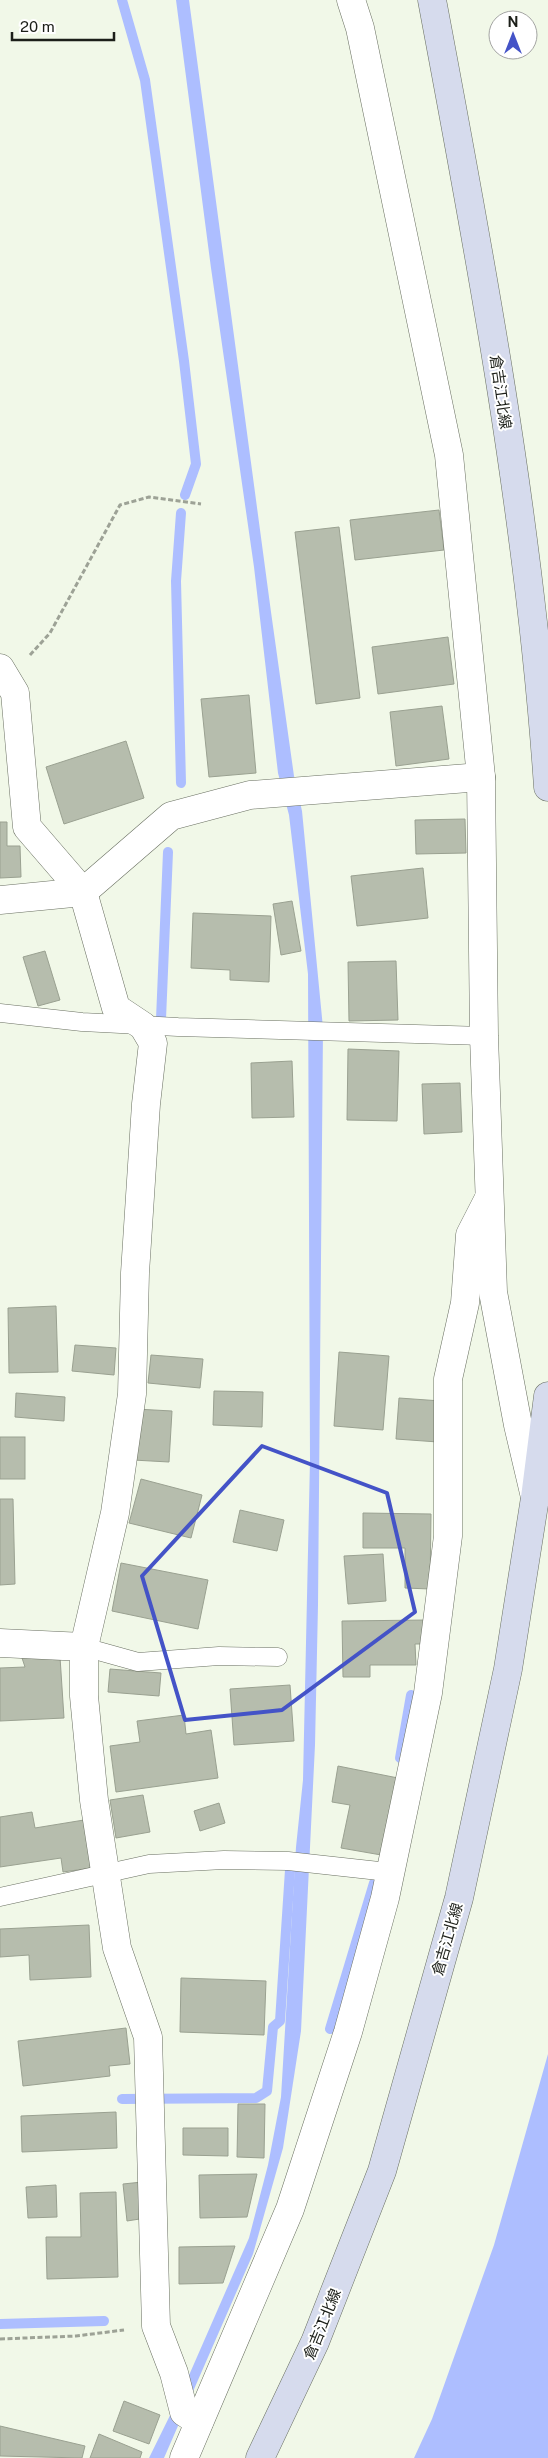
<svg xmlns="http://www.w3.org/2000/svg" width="548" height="2458" font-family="'Public Sans','Noto Sans JP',sans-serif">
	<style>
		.water { fill: #adbeff }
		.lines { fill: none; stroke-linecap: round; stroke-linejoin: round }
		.stream { stroke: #adbeff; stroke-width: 10 }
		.building { fill: #b6bdad; stroke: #9aa191 }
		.service-casing { stroke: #6a7062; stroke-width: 19 }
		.minor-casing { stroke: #6a7062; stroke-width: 29 }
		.secondary-casing { stroke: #6a7062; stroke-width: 29 }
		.path { stroke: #9da296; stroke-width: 3; stroke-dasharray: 5 2.5; stroke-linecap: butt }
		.service { stroke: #fff; stroke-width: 18 }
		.minor { stroke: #fff; stroke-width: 28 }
		.secondary { stroke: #d6dbed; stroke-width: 28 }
		.marked { fill: none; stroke: #4453c7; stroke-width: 4; stroke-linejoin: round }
		.labels { text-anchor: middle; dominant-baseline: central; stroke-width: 4; stroke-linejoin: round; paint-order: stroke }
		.street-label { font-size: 15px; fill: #1c1f19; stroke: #fff }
	</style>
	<rect width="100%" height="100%" fill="#f1f8e8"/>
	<g class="water">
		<path d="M176 0H189L271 612 294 776 302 811 323 1028 318 1605 315 1745 301 2031 283 2148 253 2254 164 2458H149L183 2389 249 2238 268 2165 281 2097 296 1847 303 1780 310 1460 308 974 289 815 278 773 254 567 211 268Z"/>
		<path d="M548 2054V2458H414L432 2419 494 2245Z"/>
	</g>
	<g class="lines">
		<g class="stream">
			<path d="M122 0 145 80 184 361 196 464 185 495"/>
			<path d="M181 513 176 581 181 783"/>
			<path d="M161 1019 168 852"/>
			<path d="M400 1758 411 1695"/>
			<path d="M330 2029 374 1883"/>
			<path d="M122 2099 256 2098 267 2091 273 2027 280 2021 290 1870"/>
			<path d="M0 2324 104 2321"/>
		</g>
	</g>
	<g class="building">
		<path d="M439 510 444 550 355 560 350 520Z"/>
		<path d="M339 527 360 698 316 704 295 532Z"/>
		<path d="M448 637 454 684 378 694 372 647Z"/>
		<path d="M249 695 256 773 209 777 201 699Z"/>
		<path d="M442 706 449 759 396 766 390 712Z"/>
		<path d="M126 741 144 798 64 824 46 767Z"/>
		<path d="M465 819 466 853 416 854 415 820Z"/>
		<path d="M0 822H7V846H20L21 877 0 878Z"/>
		<path d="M423 868 428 918 357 926 351 876Z"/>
		<path d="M292 901 301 951 281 955 273 904Z"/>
		<path d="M193 913 271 916 269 982 230 980V970L191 968Z"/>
		<path d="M45 951 60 1000 38 1006 23 957Z"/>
		<path d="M396 961 398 1020 349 1021 348 962Z"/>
		<path d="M348 1049 399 1051 397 1121 347 1120Z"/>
		<path d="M292 1061 294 1117 252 1118 251 1063Z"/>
		<path d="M460 1083 462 1132 424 1134 422 1084Z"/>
		<path d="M56 1306 58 1372 9 1373 8 1308Z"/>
		<path d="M75 1345 116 1348 114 1375 72 1371Z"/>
		<path d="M339 1352 389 1356 383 1430 334 1426Z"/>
		<path d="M151 1355 203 1359 200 1388 148 1383Z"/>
		<path d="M214 1391 263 1392 262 1427 213 1425Z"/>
		<path d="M16 1393 65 1397 64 1421 15 1417Z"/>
		<path d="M399 1398 441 1401 438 1442 396 1439Z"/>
		<path d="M136 1409 172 1411 169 1462 133 1460Z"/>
		<rect x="0" y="1437" width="25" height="42"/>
		<path d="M141 1479 202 1495 191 1538 129 1523Z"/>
		<path d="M0 1499H13L15 1584 0 1585Z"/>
		<path d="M240 1510 284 1520 277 1551 233 1542Z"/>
		<path d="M363 1513 431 1514 430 1589 405 1588V1548H363Z"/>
		<path d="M383 1554 386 1601 348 1604 344 1556Z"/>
		<path d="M121 1563 208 1580 198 1629 112 1611Z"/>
		<path d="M427 1620V1644H415L416 1665H370V1677H343L342 1621Z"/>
		<path d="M60 1657 64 1718 0 1721V1668L25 1667 22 1658Z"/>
		<path d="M110 1669 161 1673 159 1696 108 1692Z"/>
		<path d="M290 1685 294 1741 234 1745 230 1689Z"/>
		<path d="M184 1715 186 1734 211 1730 218 1778 116 1792 110 1746 140 1742 137 1721Z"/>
		<path d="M338 1766 403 1779 387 1856 341 1848 350 1805 332 1802Z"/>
		<path d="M143 1795 150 1832 116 1838 110 1800Z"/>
		<path d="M219 1803 225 1823 200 1831 194 1811Z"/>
		<path d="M32 1812 35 1828 84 1820 91 1868 63 1872 61 1858 0 1867V1817Z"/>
		<path d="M89 1925 91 1977 30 1980 29 1955 0 1957V1929Z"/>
		<path d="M181 1978 266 1981 264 2035 180 2032Z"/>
		<path d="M126 2028 130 2064 109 2066 110 2076 23 2086 18 2041Z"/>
		<path d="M238 2104H265L264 2158 237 2157Z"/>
		<path d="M116 2112 117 2148 22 2152 21 2116Z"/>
		<path d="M183 2128H228V2156L183 2155Z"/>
		<path d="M257 2174 247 2217 200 2218 199 2175Z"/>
		<path d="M142 2182 146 2218 127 2221 123 2184Z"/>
		<path d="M56 2185 57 2217 28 2218 26 2187Z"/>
		<path d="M116 2192 118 2277 47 2279 46 2237H81L80 2193Z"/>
		<path d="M235 2246 223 2283 179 2284V2247Z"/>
		<path d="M124 2401 160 2415 149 2444 113 2431Z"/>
		<path d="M0 2426 85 2446 82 2458 0 2456Z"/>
		<path d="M99 2434 142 2452 140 2458H90Z"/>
	</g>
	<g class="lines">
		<defs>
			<g id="service">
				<path d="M0 1013 82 1022 178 1027 484 1036"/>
				<path d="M84 1647 138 1662 219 1656 278 1657"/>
				<path d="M0 1897 149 1864 224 1860 288 1861 379 1871"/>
			</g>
			<g id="minor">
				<path d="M351 0 360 28 449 455 481 777 484 1036 493 1292 518 1425 535 1497"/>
				<path d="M0 668 15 693 27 827 83 892 116 1008 143 1026 153 1043 146 1104 135 1273 132 1394 115 1513 84 1647V1696L94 1800 117 1948 148 2037 156 2326 174 2373 184 2412 199 2422"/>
				<path d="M0 900 83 892 171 816 250 795 481 777"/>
				<path d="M0 1643 84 1647"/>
				<path d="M184 2458 290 2209 348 2032 385 1898 428 1693 448 1536V1379L465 1303 470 1235 489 1198"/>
			</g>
			<g id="secondary">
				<path d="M432 0C481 260 530 522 548 787"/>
				<path d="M260 2458 315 2342 382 2171 459 1898 508 1669 535 1498 548 1396"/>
			</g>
		</defs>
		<use href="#service" class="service-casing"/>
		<use href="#minor" class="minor-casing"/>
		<use href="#secondary" class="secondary-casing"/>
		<g class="path">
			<path d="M30 655 50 633 120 505 149 497 201 504"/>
			<path d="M0 2339 76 2336 124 2330"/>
		</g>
		<use href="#service" class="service"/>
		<use href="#minor" class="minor"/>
		<use href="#secondary" class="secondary"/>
	</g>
	<path class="marked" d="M262 1446 387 1493 415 1612 282 1710 185 1720 142 1576Z"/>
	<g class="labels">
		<g class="street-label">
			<text transform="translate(501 392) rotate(82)">倉吉江北線</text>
			<text transform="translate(447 1939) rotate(-74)">倉吉江北線</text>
			<text transform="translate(322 2324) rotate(-68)">倉吉江北線</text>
		</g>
	</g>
	<g transform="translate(513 35)"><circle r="24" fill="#ffffff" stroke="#a4a5a3"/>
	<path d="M0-4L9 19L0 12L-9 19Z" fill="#4453c7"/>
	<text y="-8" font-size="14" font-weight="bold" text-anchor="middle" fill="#1c1f19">N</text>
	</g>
	<path d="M12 32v8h102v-8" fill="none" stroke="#1c1f19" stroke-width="2.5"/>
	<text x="20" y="32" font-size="15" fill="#1c1f19" stroke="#ffffff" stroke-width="4" paint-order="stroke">20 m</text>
</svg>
